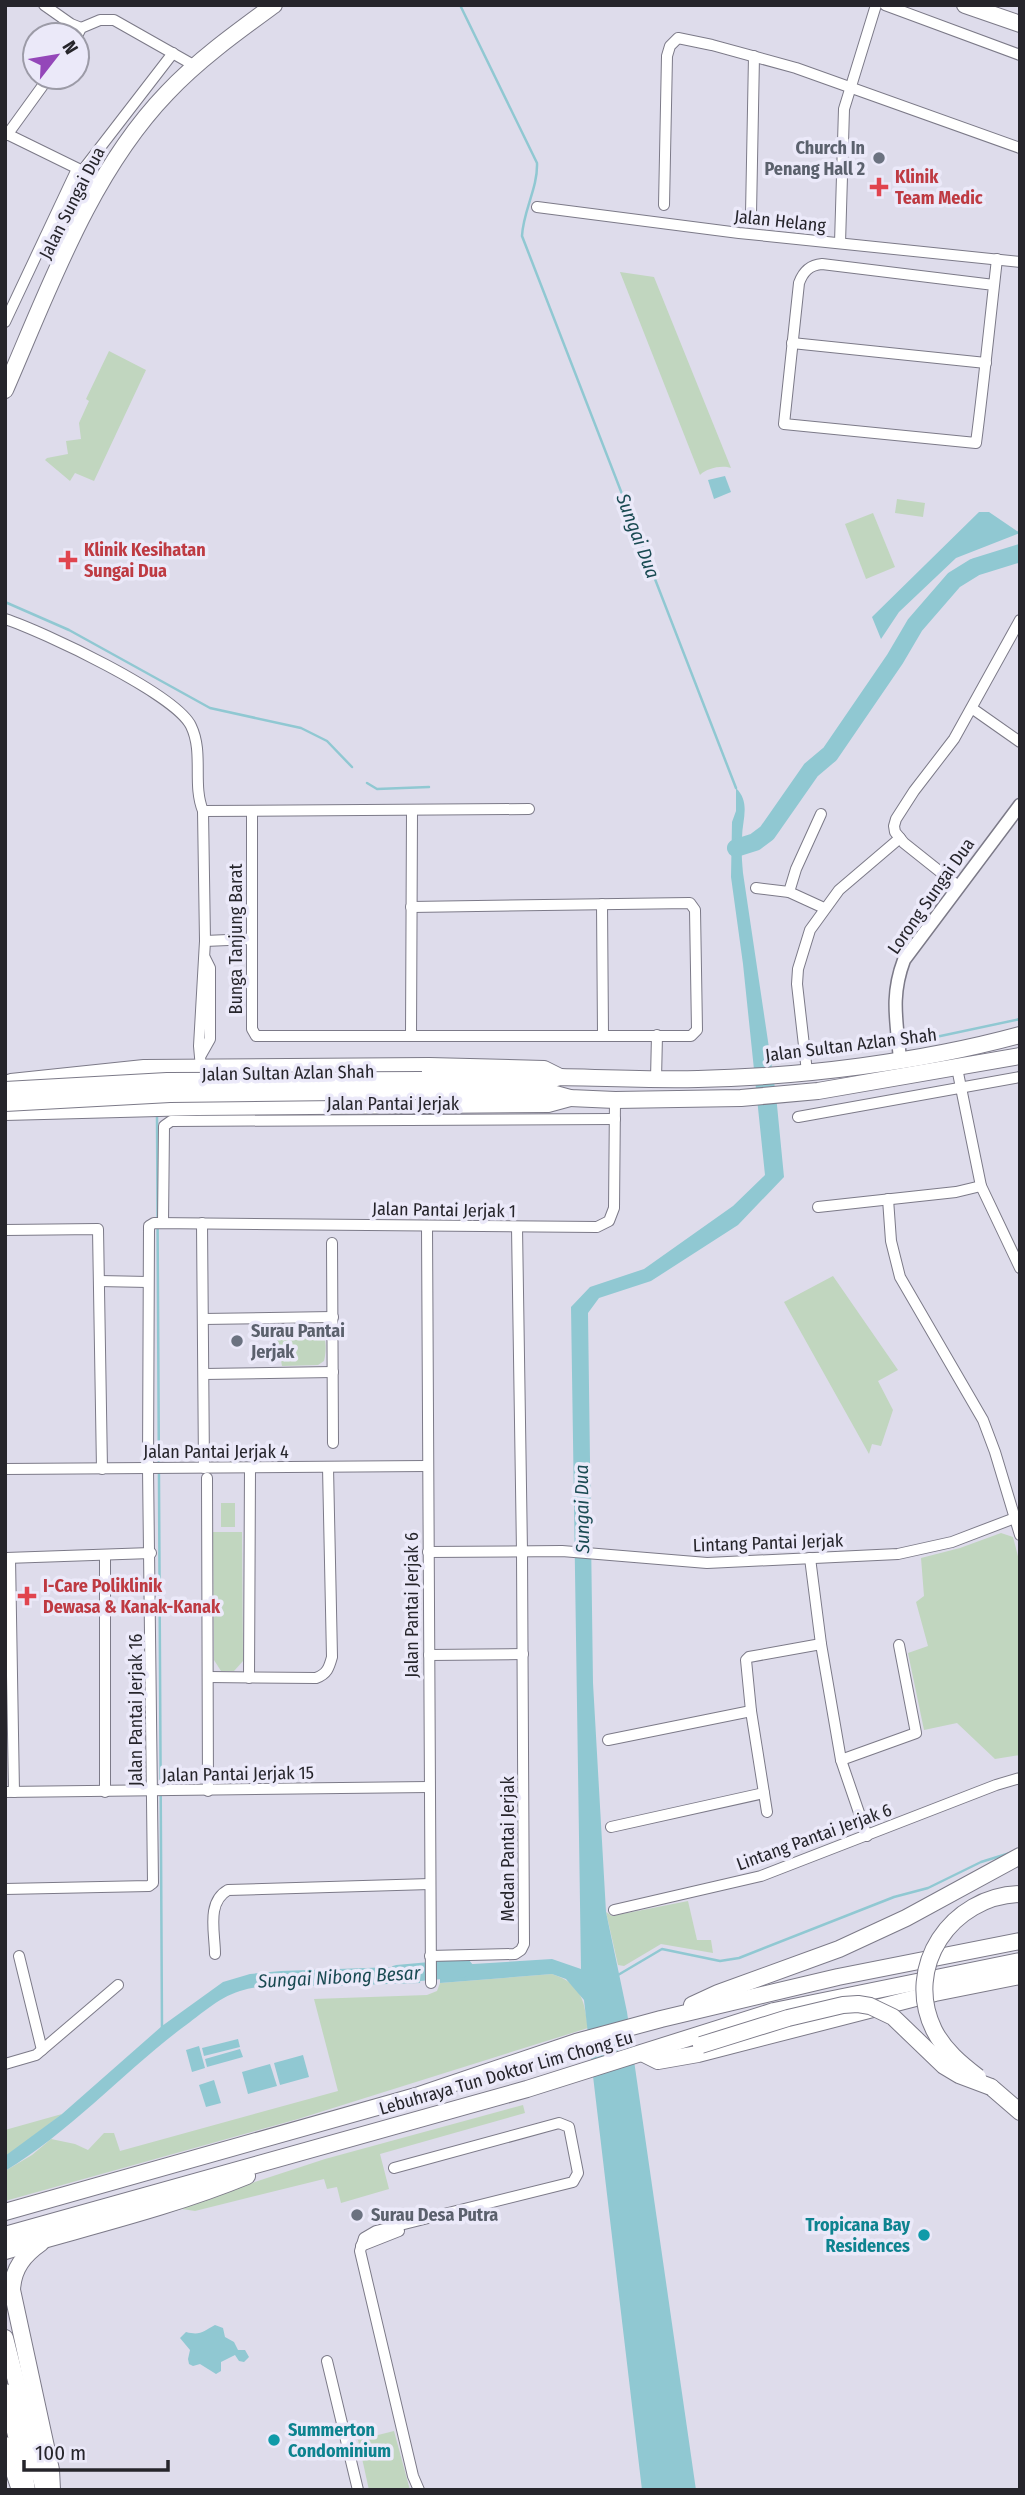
<svg xmlns="http://www.w3.org/2000/svg" width="1025" height="2495" font-family="'Fira Sans Condensed',sans-serif">
	<style>
		.green { fill: #c1d6bf }
		.water { fill: #90c8d2 }
		.lines { fill: none; stroke-linecap: round; stroke-linejoin: round }
		.stream { stroke: #90c8d2; stroke-width: 2.5 }
		.river { stroke: #90c8d2; stroke-width: 18 }
		.minor-casing { stroke: #7c7a88; stroke-width: 12 }
		.tertiary-casing { stroke: #7c7a88; stroke-width: 15 }
		.primary-casing { stroke: #7c7a88; stroke-width: 18 }
		.trunk-casing { stroke: #7c7a88; stroke-width: 18 }
		.minor { stroke: #fff; stroke-width: 10 }
		.tertiary { stroke: #fff; stroke-width: 12 }
		.primary { stroke: #fff; stroke-width: 16 }
		.trunk { stroke: #fff; stroke-width: 16 }
		.trunk-bridge-casing { stroke: #7c7a88; stroke-width: 18; stroke-linecap: butt }
		.trunk-bridge { stroke: #fff; stroke-width: 16 }
		.worship-dot { fill: #6b7280; stroke: #ebe9f9; stroke-width: 2.5 }
		.health-dot { fill: #e0444e; stroke: #ebe9f9; stroke-width: 2.5 }
		.culture-dot { fill: #0f9aa8; stroke: #ebe9f9; stroke-width: 2.5 }
		.labels { text-anchor: middle; dominant-baseline: central; stroke-width: 7; stroke-linejoin: round; paint-order: stroke }
		.worship-label { font-size: 18px; font-weight: bold; fill: #5b616d; stroke: #ebe9f9; text-anchor: start }
		.health-label { font-size: 18px; font-weight: bold; fill: #be3a42; stroke: #ebe9f9; text-anchor: start }
		.street-label { font-size: 18px; fill: #26252b; stroke: #ebe9f9 }
		.culture-label { font-size: 18px; font-weight: bold; fill: #0d838f; stroke: #ebe9f9; text-anchor: end }
		.water-label { font-size: 19px; font-style: italic; fill: #194a52; stroke: #ebe9f9 }
	</style>
	<rect width="100%" height="100%" fill="#dedceb"/>
	<g class="green">
		<path d="M620 272 654 277 731 468C722 465 707 468 700 475Z"/>
		<path d="M109 351 146 370 94 481 75 473 70 481 45 460 47 458 68 454 66 441 81 439 79 423 89 401 86 399Z"/>
		<path d="M897 499 925 503 923 517 895 513Z"/>
		<path d="M873 513 895 567 866 579 845 524Z"/>
		<path d="M833 1276 898 1370 878 1381 893 1410 881 1446 872 1444 869 1454 784 1302Z"/>
		<path d="M314 1326C327 1331 327 1348 324 1361L318 1365 282 1366 275 1327Z"/>
		<rect x="221" y="1503" width="14" height="24"/>
		<path d="M213 1532H242L243 1661 234 1671H221L214 1660Z"/>
		<path d="M1001 1533 1013 1537 1020 1564V1755L995 1759 957 1723 924 1730 908 1653 928 1646 916 1602 924 1596 921 1558 960 1548Z"/>
		<path d="M688 1901 697 1940H711L713 1953 661 1944 624 1966 618 1965 606 1912 612 1916Z"/>
		<path d="M552 1974C582 1984 584 2000 588 2028L298 2119 5 2201V2171L32 2155 51 2139 75 2144 88 2150 104 2133H114L120 2151 338 2091 314 1999 427 1995 437 1991 440 1983Z"/>
		<path d="M523 2105 525 2113 380 2154 389 2189 341 2203 337 2187 327 2189 324 2179 195 2211 182 2209 130 2223 325 2159Z"/>
		<path d="M62 2114 11 2153 5 2156V2130Z"/>
		<path d="M394 2431 410 2490H369L358 2440Z"/>
	</g>
	<g class="water">
		<path d="M725 476 731 492 714 499 708 480Z"/>
		<path d="M979 512H989L1020 533 956 558 899 612 881 639 872 617Z"/>
		<path d="M736 788C751 803 742 820 742 838 741 849 742 861 743 873L776 1095 784 1177 738 1225 651 1281 599 1298 588 1313 593 1683 606 1912 627 2012 696 2490H642L584 2000 566 1979 552 1974 440 1983V1966L552 1959 581 1969 571 1307 590 1287 644 1269 733 1206 765 1175 743 964 731 877 732 822 736 811Z"/>
		<path d="M422 1966 420 1983C388 1984 357 1985 325 1986 296 1986 268 1982 240 1991 217 1998 198 2017 178 2031 120 2076 68 2133 5 2171V2156L62 2114 162 2026 223 1982 250 1974 281 1971Z"/>
		<path d="M238 2039 240 2047 204 2056 202 2048Z"/>
		<path d="M199 2046 205 2068 192 2072 186 2050Z"/>
		<path d="M240 2049 243 2057 207 2067 205 2059Z"/>
		<path d="M303 2055 309 2077 280 2085 274 2063Z"/>
		<path d="M270 2064 277 2086 248 2094 242 2072Z"/>
		<path d="M214 2080 221 2103 206 2107 199 2085Z"/>
		<path d="M215 2325 223 2328 225 2337 234 2342 238 2350H245L249 2357 244 2362 239 2361 235 2355 221 2362V2371L216 2374 200 2364 193 2366 189 2364 188 2359 190 2350 180 2338 186 2332C201 2336 203 2331 215 2325Z"/>
	</g>
	<g class="lines">
		<g class="stream">
			<path d="M460 5 537 163C538 188 523 211 522 236L736 788"/>
			<path d="M5 602 69 630 210 708 301 728 327 741 352 767"/>
			<path d="M367 783 377 789 429 787"/>
			<path d="M907 1042 917 1041 1020 1019"/>
			<path d="M809 1056 879 1048 887 1043"/>
			<path d="M770 1058 802 1057"/>
			<path d="M157 1116 162 2030"/>
			<path d="M618 1975 662 1949 720 1961 739 1958 894 1897 928 1888 981 1862 1010 1853"/>
		</g>
		<g class="river">
			<path d="M736 848 755 842 767 833 811 770 830 754 895 659 915 625 954 580 975 567 1020 553"/>
			<path d="M397 1974 464 1968"/>
		</g>
		<defs>
			<g id="minor">
				<path d="M44 5 71 24 81 28"/>
				<path d="M885 5 1020 55"/>
				<path d="M77 36 81 28 100 20H114L197 67"/>
				<path d="M5 133 101 180"/>
				<path d="M7 135 49 77"/>
				<path d="M82 171 173 53"/>
				<path d="M664 205 667 56 670 46 678 38 712 45 796 68 1020 148"/>
				<path d="M537 207 739 233 1020 262"/>
				<path d="M751 214 754 56"/>
				<path d="M840 243 844 109 876 5"/>
				<path d="M994 285 822 264C809 265 803 272 799 283L784 424 976 443C984 382 990 320 997 259"/>
				<path d="M5 322 77 169"/>
				<path d="M792 343 986 363"/>
				<path d="M5 619C42 631 176 694 191 726 204 753 192 784 203 811L205 941 199 1046 201 1068"/>
				<path d="M973 709 1020 742"/>
				<path d="M203 811 529 809"/>
				<path d="M252 811V1029L256 1036H691L697 1030 695 910 690 903 411 907"/>
				<path d="M958 886 904 843 895 832 894 826 896 819 914 791 954 739 1020 620"/>
				<path d="M756 888 789 892 824 908"/>
				<path d="M789 892 796 869 821 814"/>
				<path d="M602 904 603 1034"/>
				<path d="M205 941 251 939"/>
				<path d="M411 1036 412 811"/>
				<path d="M201 1055 210 1039V968L205 958"/>
				<path d="M957 1068 981 1186 1020 1268"/>
				<path d="M807 1072 797 984 798 969 810 930 839 890 900 838"/>
				<path d="M656 1079 657 1035"/>
				<path d="M798 1117 1020 1077"/>
				<path d="M888 1199 891 1241 900 1277 983 1420 995 1452 1020 1535"/>
				<path d="M818 1207 956 1192 981 1186"/>
				<path d="M163 1223 164 1126 171 1121 615 1119"/>
				<path d="M202 1223 204 1468"/>
				<path d="M427 1226 431 1983"/>
				<path d="M5 1230 98 1229 102 1469"/>
				<path d="M332 1243 333 1443"/>
				<path d="M99 1281 148 1282"/>
				<path d="M203 1319 333 1317"/>
				<path d="M204 1374 333 1372"/>
				<path d="M5 1469 427 1466"/>
				<path d="M207 1478 208 1791"/>
				<path d="M428 1552 562 1551 707 1563 898 1554 952 1542 1020 1516"/>
				<path d="M6 1558 151 1553"/>
				<path d="M10 1558 14 1792"/>
				<path d="M810 1558 821 1644 841 1760 867 1836"/>
				<path d="M429 1655 523 1654"/>
				<path d="M208 1677 316 1678C327 1674 329 1668 332 1657L328 1467"/>
				<path d="M249 1678 250 1468"/>
				<path d="M608 1740 751 1711"/>
				<path d="M841 1760 916 1733 899 1645"/>
				<path d="M5 1792 429 1787"/>
				<path d="M105 1792V1555"/>
				<path d="M767 1812 751 1711 746 1660 749 1657 821 1644"/>
				<path d="M611 1827 764 1793"/>
				<path d="M5 1889 149 1886 153 1883 148 1468 149 1226 154 1223 597 1227 609 1221 614 1208 615 1100"/>
				<path d="M614 1910 761 1876 996 1785 1020 1778"/>
				<path d="M215 1954C215 1933 206 1902 228 1890L430 1884"/>
				<path d="M19 1956 42 2050"/>
				<path d="M430 1956 515 1954 521 1950 524 1944 522 1552 517 1227"/>
				<path d="M5 2064 36 2055 118 1985"/>
				<path d="M394 2168 559 2123 569 2127 578 2173 573 2182 376 2231 364 2238 360 2251 413 2476 419 2490"/>
				<path d="M361 2246 399 2231"/>
				<path d="M327 2361 358 2490"/>
			</g>
			<path id="tertiary" d="M900 1060C897 1022 890 997 904 960L1020 805"/>
			<g id="primary">
				<path d="M965 5 1020 24"/>
				<path d="M5 390C49 289 90 173 167 93 198 60 237 32 274 5"/>
				<path d="M11 1082 144 1068 429 1066 544 1069 560 1077"/>
				<path d="M5 1112 197 1107 548 1104 570 1098"/>
				<path d="M5 2338 44 2490"/>
				<path d="M5 2392 22 2459 27 2490"/>
			</g>
			<g id="trunk">
				<path d="M422 1080 545 1081 560 1077C606 1078 652 1080 698 1079 801 1077 921 1062 1020 1035"/>
				<path d="M423 1091 548 1092 570 1098 615 1100 741 1098 818 1091 1020 1056"/>
				<path d="M692 2005 718 1993 839 1949 906 1918 1020 1856"/>
				<path d="M642 2053 658 2061 698 2054 935 1993 1020 1976"/>
				<path d="M991 2087 1020 2112"/>
				<path d="M5 2212 416 2096 576 2042 661 2019 838 1977 1020 1941"/>
				<path d="M5 2235 527 2089 774 2011 1020 1961"/>
				<path d="M41 2243C24 2255 13 2268 12 2290L51 2470 52 2490"/>
				<path d="M5 2251C86 2227 169 2208 247 2176"/>
				<path d="M5 2445 20 2490"/>
			</g>
		</defs>
		<use href="#minor" class="minor-casing"/>
		<use href="#tertiary" class="tertiary-casing"/>
		<use href="#primary" class="primary-casing"/>
		<use href="#trunk" class="trunk-casing"/>
		<use href="#minor" class="minor"/>
		<use href="#tertiary" class="tertiary"/>
		<use href="#primary" class="primary"/>
		<use href="#trunk" class="trunk"/>
		<defs>
			<g id="trunk-bridge">
				<path d="M5 1090 167 1081 422 1080"/>
				<path d="M5 1103 170 1094 423 1091"/>
				<path d="M701 2045 788 2018 843 2005 858 2004 870 2006 893 2017 944 2066 959 2075 991 2087"/>
				<path d="M978 2077C961 2064 944 2050 934 2030 903 1967 951 1896 1020 1894"/>
			</g>
		</defs>
		<use href="#trunk-bridge" class="trunk-bridge-casing"/>
		<use href="#trunk-bridge" class="trunk-bridge"/>
	</g>
	<g class="worship-dot">
		<circle cx="879" cy="158" r="7"/>
		<circle cx="237" cy="1341" r="7"/>
		<circle cx="357" cy="2215" r="7"/>
	</g>
	<g class="health-dot">
		<path d="M875.5 176.5h7v7h7v7h-7v7h-7v-7h-7v-7h7z"/>
		<path d="M64.5 549.5h7v7h7v7h-7v7h-7v-7h-7v-7h7z"/>
		<path d="M23.5 1585.5h7v7h7v7h-7v7h-7v-7h-7v-7h7z"/>
	</g>
	<g class="culture-dot">
		<circle cx="924" cy="2235" r="7"/>
		<circle cx="274" cy="2440" r="7"/>
	</g>
	<g class="labels">
		<g class="worship-label">
			<text x="865" y="148" text-anchor="end">Church In<tspan x="865" dy="21">Penang Hall 2</tspan></text>
			<text x="251" y="1331">Surau Pantai<tspan x="251" dy="21">Jerjak</tspan></text>
			<text x="371" y="2215">Surau Desa Putra</text>
		</g>
		<g class="health-label">
			<text x="895" y="177">Klinik<tspan x="895" dy="21">Team Medic</tspan></text>
			<text x="84" y="550">Klinik Kesihatan<tspan x="84" dy="21">Sungai Dua</tspan></text>
			<text x="43" y="1586">I-Care Poliklinik<tspan x="43" dy="21">Dewasa &amp; Kanak-Kanak</tspan></text>
		</g>
		<g class="street-label">
			<text transform="translate(72 203) rotate(-63)">Jalan Sungai Dua</text>
			<text transform="translate(780 221) rotate(6)">Jalan Helang</text>
			<text transform="translate(931 896) rotate(-55)">Lorong Sungai Dua</text>
			<text transform="translate(236 939) rotate(-90)">Bunga Tanjung Barat</text>
			<text transform="translate(851 1045) rotate(-7)">Jalan Sultan Azlan Shah</text>
			<text transform="translate(288 1073) rotate(-1)">Jalan Sultan Azlan Shah</text>
			<text x="393" y="1104">Jalan Pantai Jerjak</text>
			<text transform="translate(444 1210) rotate(1)">Jalan Pantai Jerjak 1</text>
			<text x="216" y="1452">Jalan Pantai Jerjak 4</text>
			<text transform="translate(768 1543) rotate(-2)">Lintang Pantai Jerjak</text>
			<text transform="translate(412 1605) rotate(-90)">Jalan Pantai Jerjak 6</text>
			<text transform="translate(136 1710) rotate(-90)">Jalan Pantai Jerjak 16</text>
			<text transform="translate(238 1774) rotate(-1)">Jalan Pantai Jerjak 15</text>
			<text transform="translate(814 1837) rotate(-20)">Lintang Pantai Jerjak 6</text>
			<text transform="translate(508 1849) rotate(-90)">Medan Pantai Jerjak</text>
			<text transform="translate(506 2073) rotate(-16)">Lebuhraya Tun Doktor Lim Chong Eu</text>
		</g>
		<g class="culture-label">
			<text x="910" y="2225">Tropicana Bay<tspan x="910" dy="21">Residences</tspan></text>
			<text x="288" y="2430" text-anchor="start">Summerton<tspan x="288" dy="21">Condominium</tspan></text>
		</g>
		<g class="water-label">
			<text transform="translate(638 536) rotate(69)">Sungai Dua</text>
			<text transform="translate(582 1509) rotate(-91)">Sungai Dua</text>
			<text transform="translate(339 1977) rotate(-3)">Sungai Nibong Besar</text>
		</g>
	</g>
	<rect width="1025" height="2495" fill="none" stroke="#26252b" stroke-width="14"/>
	<g transform="translate(56 56) rotate(59)"><circle r="33" fill="#ebe9f9" stroke="#9c9ba7" stroke-width="2"/>
	<path d="M0-5L12 26L0 18L-12 26Z" fill="#9447b9"/>
	<text y="-10" font-size="19" font-weight="bold" text-anchor="middle" fill="#26252b">N</text>
	</g>
	<path d="M24 2460v10h144v-10" fill="none" stroke="#26252b" stroke-width="3.5"/>
	<text x="35" y="2460" font-size="21" fill="#26252b" stroke="#ebe9f9" stroke-width="5" paint-order="stroke">100 m</text>
</svg>
